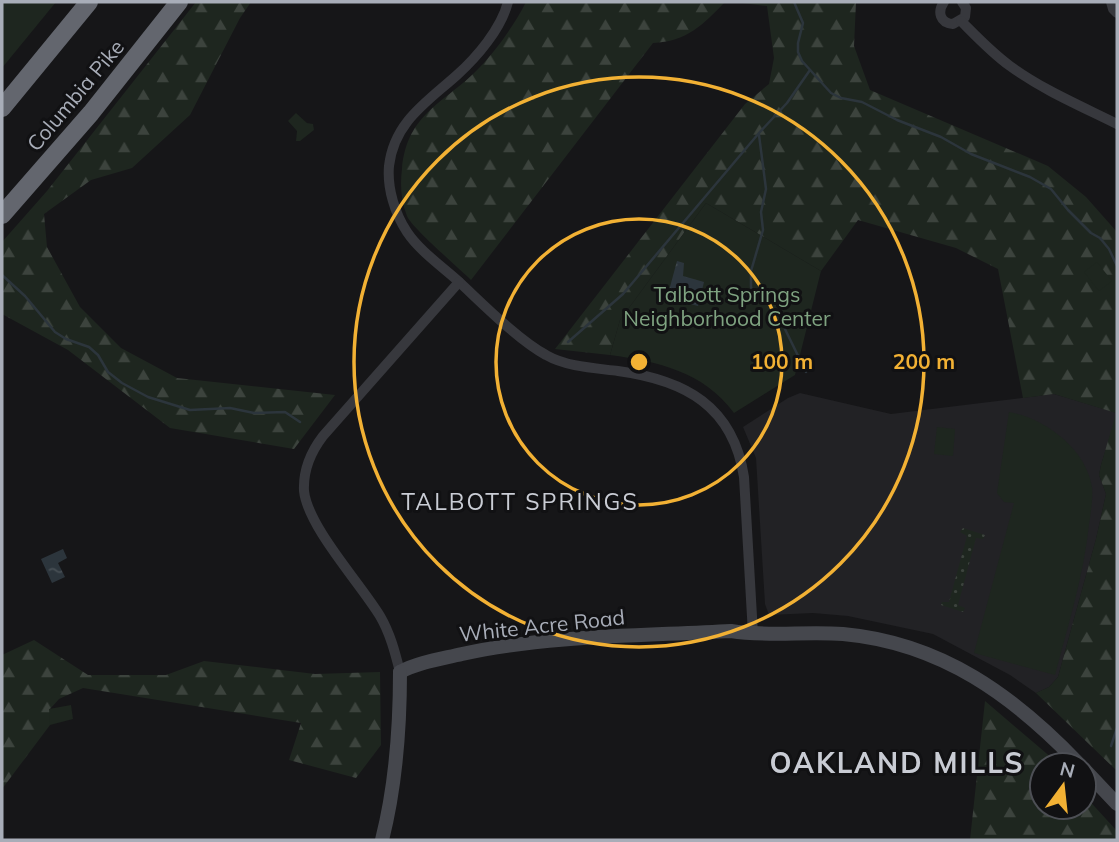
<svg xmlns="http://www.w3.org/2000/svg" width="1119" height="842" font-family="Mulish,sans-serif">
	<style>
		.built { fill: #222225 }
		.grass { fill: url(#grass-dots) }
		.forest { fill: url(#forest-firs) }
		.park { fill: #1e261f }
		.water { fill: url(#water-ripples) }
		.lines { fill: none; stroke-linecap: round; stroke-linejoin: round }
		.stream { stroke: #2c353c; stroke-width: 2.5 }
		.street { stroke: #37383d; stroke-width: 10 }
		.secondary { stroke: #45474d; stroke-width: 14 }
		.highway { stroke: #63666e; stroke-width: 18 }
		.ring { fill: none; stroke: #f2b134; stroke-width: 3.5 }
		.labels { text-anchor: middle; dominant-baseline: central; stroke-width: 6; stroke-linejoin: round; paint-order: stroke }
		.street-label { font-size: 21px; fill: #a8adb8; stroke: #111113 }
		.park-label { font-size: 21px; fill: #7fa381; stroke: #111113 }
		.neighbourhood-label { font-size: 23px; letter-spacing: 2px; fill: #c9ccd4; stroke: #111113 }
		.district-label { font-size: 28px; font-weight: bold; letter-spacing: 2px; fill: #c9ccd4; stroke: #111113 }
		.centre { fill: #f2b134; stroke: #111113; stroke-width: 3.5 }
		.ring-label { font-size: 21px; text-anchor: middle; font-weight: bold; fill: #f2b134; stroke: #111113; stroke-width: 6; stroke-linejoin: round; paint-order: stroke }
	</style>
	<defs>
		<pattern id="grass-dots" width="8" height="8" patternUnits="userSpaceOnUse" patternTransform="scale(1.75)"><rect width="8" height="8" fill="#1e261f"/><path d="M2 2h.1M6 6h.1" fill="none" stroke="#3c433d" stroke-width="1.8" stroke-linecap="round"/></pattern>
		<pattern id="forest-firs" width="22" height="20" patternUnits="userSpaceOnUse" patternTransform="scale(1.75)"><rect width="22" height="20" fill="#1e261f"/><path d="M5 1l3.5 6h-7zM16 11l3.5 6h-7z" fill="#3c433d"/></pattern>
		<pattern id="water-ripples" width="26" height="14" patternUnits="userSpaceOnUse" patternTransform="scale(1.75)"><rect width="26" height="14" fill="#2c353c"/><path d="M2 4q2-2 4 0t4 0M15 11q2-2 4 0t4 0" fill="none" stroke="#485056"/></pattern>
	</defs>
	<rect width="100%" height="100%" fill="#161618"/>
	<path class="built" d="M800 393 891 414 1054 394 1117 413 1101 465 1099 475 1106 494 1096 539 1058 677 1049 687 1036 693 1010 675 933 634 848 616 813 613 769 615 765 604 756 458 743 427 788 398Z"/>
	<path class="grass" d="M963 528 985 535 983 539 976 538 958 605 965 608 963 612 941 605 942 602H949L967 536 960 532Z"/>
	<g class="forest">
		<path d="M196 2H251L240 18 190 115 132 168 91 180 44 214 47 247 80 307 121 348 177 378 335 395 294 449 170 428 68 350 2 314V242L47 191Z"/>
		<path d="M526 2H725C704 24 686 42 653 43L471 280C459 268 412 228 407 216 401 201 400 185 402 169 407 112 446 103 480 67 497 49 515 24 526 2Z"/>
		<path d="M734 2H856L854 46 870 90 1048 166 1086 197 1117 232V771L1036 693 1049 687 1058 677 1096 539 1106 494 1099 475 1101 465 1116 413 1054 394 1023 398 998 269 956 248 858 220 821 271 706 203 620 320 610 355 555 349 745 104 769 84 774 58 767 6Z"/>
		<path d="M34 640 88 675H166L204 661 315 674 380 672 381 745 356 778 289 760 301 723 83 688 59 699 50 709V725L2 789V655Z"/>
		<path d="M985 701 1053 759 1050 765H1042V807H1084V795L1117 831V840H970Z"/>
	</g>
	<g class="park">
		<path d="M2 2H56L2 68Z"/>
		<path d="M296 113 307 123 313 124 314 130 300 141H296L297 131 288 121Z"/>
		<path d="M706 203 821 271 795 375 734 413C703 371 658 362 610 355L620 320Z"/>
		<path d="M1097 262 1112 281 1099 291 1084 272Z"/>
		<path d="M1009 412C1044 418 1086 448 1092 487 1093 498 1091 512 1089 524 1084 575 1068 625 1055 675L974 653 1014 503 1004 502 997 493Z"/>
		<path d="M937 427 955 429 953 456 934 454Z"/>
		<path d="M71 705 73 719 50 725 49 709Z"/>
	</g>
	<g class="water">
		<path d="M677 261 684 263 683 276 704 282 698 306 667 298Z"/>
		<path d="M63 549 67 558 58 563 65 577 52 583 41 559Z"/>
	</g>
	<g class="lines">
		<g class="stream">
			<path d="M794 2 803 23 798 43V52L802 61 831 93 841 98 862 102 897 120 941 137 971 154 1030 177 1051 189 1068 210 1091 233 1100 238 1109 249 1117 266"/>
			<path d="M2 275 25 296 55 332 66 339 89 347 98 355 108 372 122 383 148 397 190 410 230 408 254 413 285 412 300 422"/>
			<path d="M757 302 751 287V271L763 230 761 212 766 189 759 135"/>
			<path d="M769 318 782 323 806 372"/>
			<path d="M568 342 623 294 759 133 787 103 810 70"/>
			<path d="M1111 746 1117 728"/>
		</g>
		<g class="street">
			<path d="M508 2C501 29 477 57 457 75 427 102 394 122 389 166 387 188 395 214 407 232 419 250 440 265 457 280 481 302 518 340 546 355 567 367 594 368 618 371 685 380 733 406 744 477L753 634"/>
			<path d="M944 2C937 12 940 23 953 24L965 17 966 8 962 2"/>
			<path d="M1111 2 1113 9 1117 13"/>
			<path d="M961 21C977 37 992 53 1010 66 1043 90 1081 106 1117 124"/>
			<path d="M400 672C395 652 390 633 380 616 360 583 308 527 304 491 303 470 310 453 323 436L459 282"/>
		</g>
		<g class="secondary">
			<path d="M400 672C419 662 441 659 462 654 549 635 642 636 731 631 768 637 806 631 843 634 942 643 1014 696 1080 765"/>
			<path d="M1084 769 1117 804"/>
			<path d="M382 840C396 785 400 729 400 672"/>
		</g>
		<g class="highway">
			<path d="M2 108 89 2"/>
			<path d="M2 215 91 113 179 2"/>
		</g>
	</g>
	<g class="ring">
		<circle cx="639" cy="362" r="143"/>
		<circle cx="639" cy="362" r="285"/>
	</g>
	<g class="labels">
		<g class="street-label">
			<text transform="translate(75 95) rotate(-50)">Columbia Pike</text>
			<text transform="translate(542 625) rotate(-6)">White Acre Road</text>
		</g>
		<g class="park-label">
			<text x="727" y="294">Talbott Springs<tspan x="727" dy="24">Neighborhood Center</tspan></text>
		</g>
		<g class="neighbourhood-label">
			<text x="520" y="501">TALBOTT SPRINGS</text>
		</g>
		<g class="district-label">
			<text x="897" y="762">OAKLAND MILLS</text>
		</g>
	</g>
	<circle cx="639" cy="362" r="10" class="centre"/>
	<g class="ring-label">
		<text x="782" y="369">100 m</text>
		<text x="924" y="369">200 m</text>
	</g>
	<rect width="1119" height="842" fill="none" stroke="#a8adb8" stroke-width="7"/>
	<g transform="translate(1063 786) rotate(15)"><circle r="33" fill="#111113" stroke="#4d4f55" stroke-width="2"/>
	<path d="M0-5L12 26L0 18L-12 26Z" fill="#f2b134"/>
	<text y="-10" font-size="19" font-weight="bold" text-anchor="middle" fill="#a8adb8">N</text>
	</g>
</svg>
